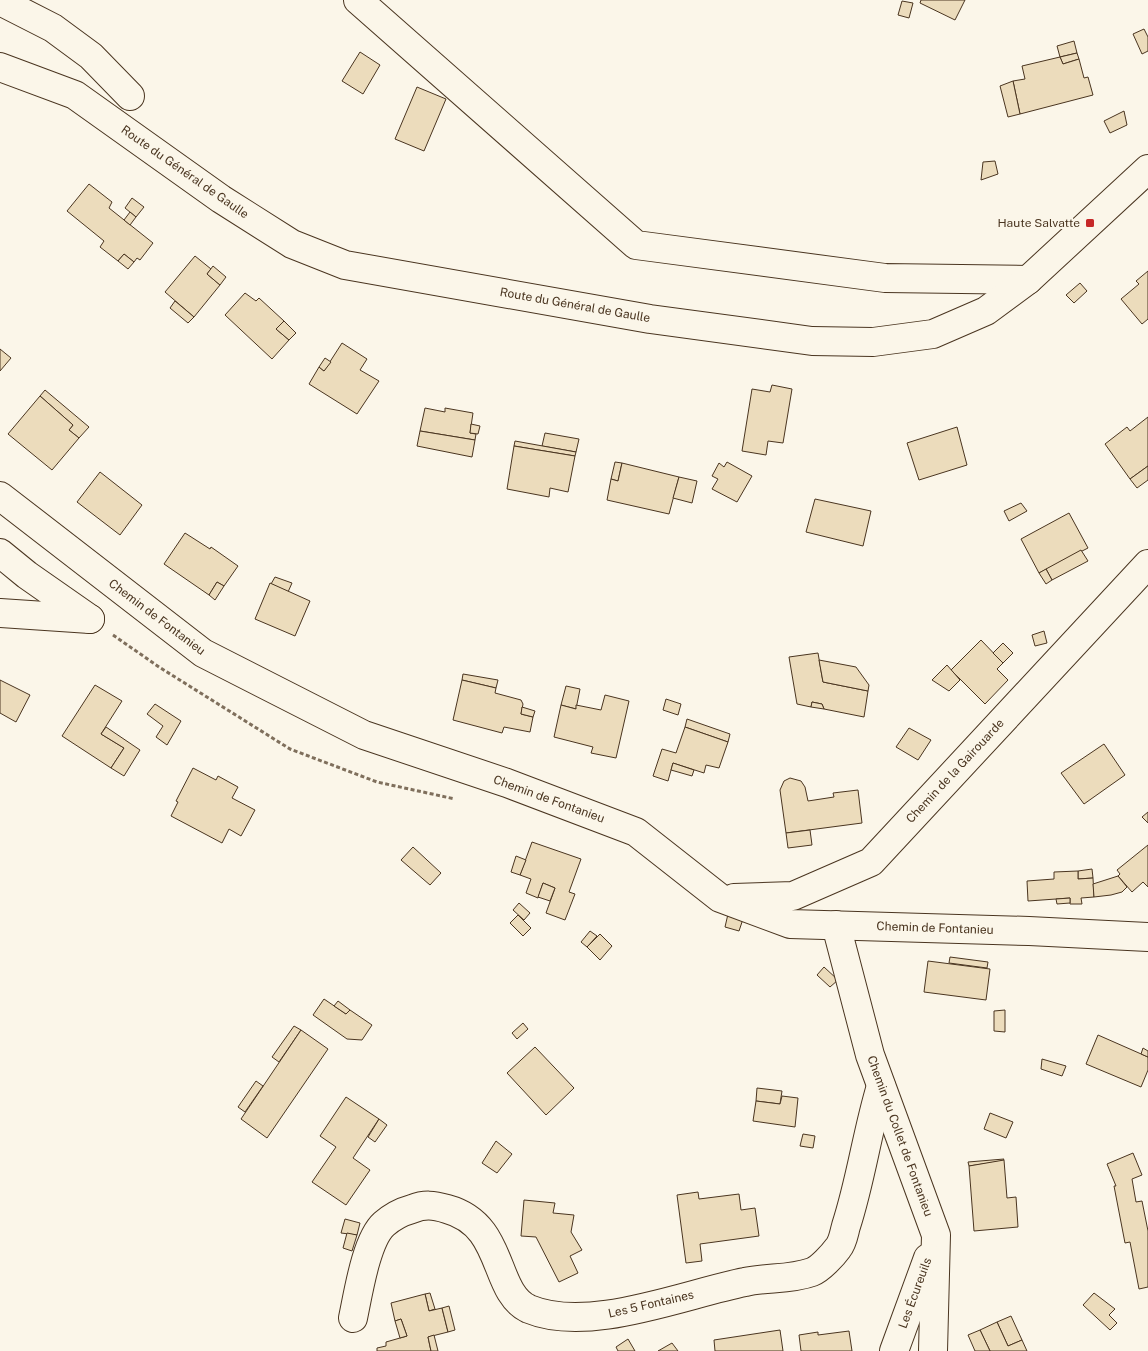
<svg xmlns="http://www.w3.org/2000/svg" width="1148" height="1351" font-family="'Public Sans',sans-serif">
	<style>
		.building { fill: #ecdcbc; stroke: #4a3520 }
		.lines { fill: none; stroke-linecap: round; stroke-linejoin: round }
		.minor-casing { stroke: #4a3520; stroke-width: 30 }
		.path { stroke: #7f6f5c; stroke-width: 3; stroke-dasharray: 4 2.5; stroke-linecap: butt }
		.minor { stroke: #fbf6e9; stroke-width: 28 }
		.poi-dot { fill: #c62828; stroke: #fbf6e9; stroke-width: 2 }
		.labels { text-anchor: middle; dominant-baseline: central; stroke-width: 4; stroke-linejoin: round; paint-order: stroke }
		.street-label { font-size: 12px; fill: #4a3520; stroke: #fbf6e9 }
		.poi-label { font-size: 12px; fill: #4a3520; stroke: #fbf6e9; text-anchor: end }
	</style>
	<rect width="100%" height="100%" fill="#fbf6e9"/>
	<g class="building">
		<path d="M921 0H965L955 20 920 3Z"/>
		<path d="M902 1 913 3 909 18 898 15Z"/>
		<path d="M1144 29 1148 37V51L1142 54 1133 34Z"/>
		<path d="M1074 41 1077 53 1060 57 1057 46Z"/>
		<path d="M360 52 380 65 363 94 342 81Z"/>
		<path d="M1077 53 1079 59 1063 64 1060 57Z"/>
		<path d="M1060 57 1063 64 1079 59 1084 78 1088 77 1093 95 1020 114 1013 81 1025 79 1022 66Z"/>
		<path d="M1013 81 1020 114 1008 117 1000 86Z"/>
		<path d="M417 87 446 99 424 151 395 139Z"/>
		<path d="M1124 111 1127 125 1110 133 1104 121Z"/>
		<path d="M995 161 998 174 981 180 983 162Z"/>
		<path d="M89 184 112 202 109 208 153 243 140 260 137 258 134 262 124 254 118 261 100 247 104 241 67 211Z"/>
		<path d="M132 198 144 207 136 217 125 208Z"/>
		<path d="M130 212 136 217 130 225 124 220Z"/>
		<path d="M124 254 134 262 128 269 118 261Z"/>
		<path d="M195 256 211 269 207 274 220 285 194 317 165 292Z"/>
		<path d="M213 266 226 277 220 285 207 274Z"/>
		<path d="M1148 271V319L1142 324 1121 299 1139 284 1136 281Z"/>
		<path d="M1080 283 1087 291 1074 303 1066 295Z"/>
		<path d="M245 293 256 301 259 298 284 321 276 329 289 340 272 359 225 315Z"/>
		<path d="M175 301 194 317 188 323 170 308Z"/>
		<path d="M284 321 296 333 289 340 276 329Z"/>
		<path d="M342 343 367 359 360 370 379 381 357 414 309 384 319 367 324 371Z"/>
		<path d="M0 349 11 358 0 371Z"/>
		<path d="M325 358 331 362 324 371 319 367Z"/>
		<path d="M772 385 792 389 783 443 768 441 766 455 742 451 752 389 770 392Z"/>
		<path d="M45 390 89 427 79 438 69 430 73 425 40 396Z"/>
		<path d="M40 396 73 425 69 430 79 438 52 470 8 434Z"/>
		<path d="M425 408 445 412V408L473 413 470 433 476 434 475 440 420 431Z"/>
		<path d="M1148 417V466L1130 479 1105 444 1127 427 1130 431Z"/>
		<path d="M471 424 480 426 478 434 470 433Z"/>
		<path d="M957 427 967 465 919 480 907 443Z"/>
		<path d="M420 431 475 440 472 457 417 446Z"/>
		<path d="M545 433 579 439 576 452 542 446Z"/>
		<path d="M515 441 576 452 575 456 514 446Z"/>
		<path d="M514 446 575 456 568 492 550 488 549 497 507 489Z"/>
		<path d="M615 462 622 463 618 481 611 479Z"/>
		<path d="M727 462 752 476 737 502 712 489 718 479 712 476 719 463 724 467Z"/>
		<path d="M622 463 679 477 669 514 607 500 611 479 618 481Z"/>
		<path d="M1148 466V480L1137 488 1130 479Z"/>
		<path d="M100 472 142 505 120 535 77 502Z"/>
		<path d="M679 477 697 481 692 503 673 498Z"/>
		<path d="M815 499 871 511 863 546 806 532Z"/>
		<path d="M1021 503 1027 511 1009 521 1004 511Z"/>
		<path d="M1069 513 1088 548 1039 573 1021 539Z"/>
		<path d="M185 533 210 549 211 547 238 566 224 586 217 582 209 595 164 564Z"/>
		<path d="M1081 550 1088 561 1052 580 1046 569Z"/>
		<path d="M1046 569 1052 580 1046 584 1039 573Z"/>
		<path d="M275 577 292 583 288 592 271 584Z"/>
		<path d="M217 582 224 586 215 600 209 595Z"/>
		<path d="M270 583 310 601 295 636 255 619Z"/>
		<path d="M1044 631 1047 643 1035 646 1032 635Z"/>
		<path d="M981 640 1003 663 997 669 1008 680 985 704 951 670Z"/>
		<path d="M1003 643 1013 653 1003 663 993 653Z"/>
		<path d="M818 653 823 682 868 691 864 717 824 709 822 704 812 702 811 707 797 704 789 657Z"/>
		<path d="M819 660 856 667 869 685 868 691 823 682Z"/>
		<path d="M947 665 960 680 949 691 932 680Z"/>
		<path d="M463 674 498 680 496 688 462 680Z"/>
		<path d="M0 680 30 695 16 722 0 713Z"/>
		<path d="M462 680 496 688 495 693 521 700 523 704 521 714 533 717 530 732 504 727 502 733 453 720Z"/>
		<path d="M95 685 122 701 101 734 124 748 111 768 62 736Z"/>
		<path d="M566 686 580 689 576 709 561 705Z"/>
		<path d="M605 695 629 701 616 758 591 753 593 747 554 737 561 705 576 709V705L601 710Z"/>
		<path d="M666 699 681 704 678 715 663 710Z"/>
		<path d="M812 702 822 704 824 709 811 707Z"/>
		<path d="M155 704 181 721 167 745 156 737 163 726 147 714Z"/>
		<path d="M522 707 535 711 533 717 521 714Z"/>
		<path d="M687 719 730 734 728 742 685 727Z"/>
		<path d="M106 727 140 750 124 776 111 768 124 748 101 734Z"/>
		<path d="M685 727 728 742 719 768 706 765 704 773 673 763 668 781 653 776 662 749 676 753Z"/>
		<path d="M909 728 931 740 918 760 896 747Z"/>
		<path d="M1104 744 1125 775 1084 804 1061 773Z"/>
		<path d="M673 763 694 770 692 776 671 770Z"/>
		<path d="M193 768 216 780 218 776 238 787 232 798 255 810 241 836 229 829 222 843 171 816 178 802 176 801Z"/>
		<path d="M790 778 801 781 805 787 808 801 834 797 833 793 858 790 862 823 786 833 780 790 784 781Z"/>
		<path d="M1148 812V823L1142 817Z"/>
		<path d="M810 830 812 845 788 848 786 833Z"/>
		<path d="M532 842 581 859 569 892 575 894 565 920 546 913 555 888 543 883 538 898 526 893 531 879 520 875Z"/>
		<path d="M1148 845V887L1143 882 1132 892 1118 876 1120 874 1117 870Z"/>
		<path d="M413 847 441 873 430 885 401 860Z"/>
		<path d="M516 856 526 860 520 875 511 872Z"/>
		<path d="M1092 869 1093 878 1078 879V871Z"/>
		<path d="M1078 871V879L1093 878 1094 897 1081 898 1082 904H1070V898L1028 901 1027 881 1054 879V872Z"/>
		<path d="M1118 876 1127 887 1122 892 1111 895 1094 897 1093 884Z"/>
		<path d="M543 883 555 888 550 901 538 897Z"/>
		<path d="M1070 898V903L1057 904 1056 899Z"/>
		<path d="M519 903 530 913 524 920 513 910Z"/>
		<path d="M728 914 743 919 739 931 725 927Z"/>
		<path d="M518 915 531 928 523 936 510 923Z"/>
		<path d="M590 931 597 936 587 947 581 942Z"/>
		<path d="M600 934 612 946 600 960 587 947Z"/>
		<path d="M950 957 988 962 987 968 949 963Z"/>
		<path d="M928 961 990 969 986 1000 924 992Z"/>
		<path d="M824 967 838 980 830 987 817 975Z"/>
		<path d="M324 999 346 1014 350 1010 372 1025 362 1040 347 1039 313 1015Z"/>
		<path d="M338 1001 350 1010 346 1014 334 1006Z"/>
		<path d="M1005 1010V1032L994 1031V1011Z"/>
		<path d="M523 1023 528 1029 517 1039 512 1033Z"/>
		<path d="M294 1026 301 1030 279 1062 272 1057Z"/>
		<path d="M301 1030 328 1049 267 1138 241 1119Z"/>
		<path d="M1098 1035 1148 1057V1070L1141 1087 1086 1064Z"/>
		<path d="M535 1047 574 1088 546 1115 507 1073Z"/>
		<path d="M1143 1048 1148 1051V1057L1141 1054Z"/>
		<path d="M1042 1059 1066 1066 1062 1076 1041 1069Z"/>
		<path d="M256 1081 263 1086 245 1112 238 1107Z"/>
		<path d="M757 1088 782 1091 780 1104 756 1101Z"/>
		<path d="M782 1096 798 1098 795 1127 753 1121 756 1101 780 1104Z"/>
		<path d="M346 1097 379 1119 353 1158 370 1170 346 1205 312 1182 336 1147 320 1136Z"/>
		<path d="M990 1113 1013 1122 1006 1138 984 1129Z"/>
		<path d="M379 1119 387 1125 375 1142 368 1137Z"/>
		<path d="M803 1134 815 1136 813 1148 800 1146Z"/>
		<path d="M496 1141 512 1154 497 1173 482 1163Z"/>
		<path d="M1133 1153 1142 1175 1132 1179 1136 1202 1142 1201 1148 1231V1287L1139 1289 1130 1242 1125 1243 1114 1186H1116L1107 1164Z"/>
		<path d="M1004 1159 1003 1161 969 1166 968 1162Z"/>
		<path d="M1004 1160 1007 1198 1016 1197 1018 1227 974 1231 969 1166Z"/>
		<path d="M698 1192 699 1199 739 1194 741 1210 755 1208 759 1236 700 1244 702 1261 686 1263 677 1195Z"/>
		<path d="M524 1200 555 1203 553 1213 574 1215 571 1232 582 1250 570 1256 578 1273 559 1282 536 1237 521 1236Z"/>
		<path d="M345 1219 360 1223 357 1235 341 1233Z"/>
		<path d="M347 1233 357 1235 352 1251 343 1248Z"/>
		<path d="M430 1293 435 1309 429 1311 425 1294Z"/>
		<path d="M1094 1293 1115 1309 1109 1315 1117 1323 1110 1330 1083 1305Z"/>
		<path d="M425 1294 429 1311 442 1308 448 1332 428 1337 431 1351H377V1348L386 1346V1342L407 1336 401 1319 395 1321 391 1303Z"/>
		<path d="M449 1306 455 1330 448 1332 442 1308Z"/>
		<path d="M1011 1316 1022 1340 1008 1346 997 1322Z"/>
		<path d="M401 1319 407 1336 400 1338 395 1321Z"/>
		<path d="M997 1322 1008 1346 1022 1340 1027 1351H990L980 1330Z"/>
		<path d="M780 1330 783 1351H715L714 1340Z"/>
		<path d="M980 1330 990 1351H975L968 1335Z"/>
		<path d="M849 1331 852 1351H801L799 1335 818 1332V1335Z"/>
		<path d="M434 1335 438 1351H431L428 1337Z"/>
		<path d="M628 1339 635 1351H618L616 1347Z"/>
		<path d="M672 1343 678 1351H658Z"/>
	</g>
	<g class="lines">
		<defs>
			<g id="minor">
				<path d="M358 0 636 245 885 278 1028 280"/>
				<path d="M0 1 53 28 91 56 130 96"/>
				<path d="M0 67 75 95 221 199 292 244 345 265 650 319 812 341 873 342 933 334 986 311 1028 280 1148 169"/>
				<path d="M0 496 203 653 364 735 507 783 636 832 720 898 790 924 1029 931 1148 937"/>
				<path d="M0 553 27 575 90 619"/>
				<path d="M0 613 90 619"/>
				<path d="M734 898 793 896 871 862 1148 564"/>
				<path d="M836 925 870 1055 936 1235 933 1351"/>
				<path d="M353 1318C358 1295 366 1240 384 1224 392 1217 401 1212 412 1209 425 1204 433 1205 447 1209 506 1225 492 1292 529 1309 589 1334 684 1294 745 1282 767 1277 790 1280 812 1272 820 1269 833 1255 838 1248 843 1242 844 1233 846 1226 861 1180 867 1132 881 1086"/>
				<path d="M894 1351 928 1258"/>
			</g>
		</defs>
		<use href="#minor" class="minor-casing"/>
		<path class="path" d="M113 635 159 667 290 749 377 782 455 799"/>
		<use href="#minor" class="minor"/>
	</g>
	<rect class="poi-dot" x="1085" y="218" width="10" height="10" rx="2.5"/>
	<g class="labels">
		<g class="street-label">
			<text transform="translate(185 172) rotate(35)">Route du Général de Gaulle</text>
			<text transform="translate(575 305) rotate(10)">Route du Général de Gaulle</text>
			<text transform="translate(157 617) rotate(37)">Chemin de Fontanieu</text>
			<text transform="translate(955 771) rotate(-47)">Chemin de la Gairouarde</text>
			<text transform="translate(549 799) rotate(20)">Chemin de Fontanieu</text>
			<text transform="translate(935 928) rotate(2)">Chemin de Fontanieu</text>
			<text transform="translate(900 1136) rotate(70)">Chemin du Collet de Fontanieu</text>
			<text transform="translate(915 1293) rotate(-70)">Les Écureuils</text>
			<text transform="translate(651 1304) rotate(-13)">Les 5 Fontaines</text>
		</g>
		<g class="poi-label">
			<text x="1080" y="223">Haute Salvatte</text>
		</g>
	</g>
</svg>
